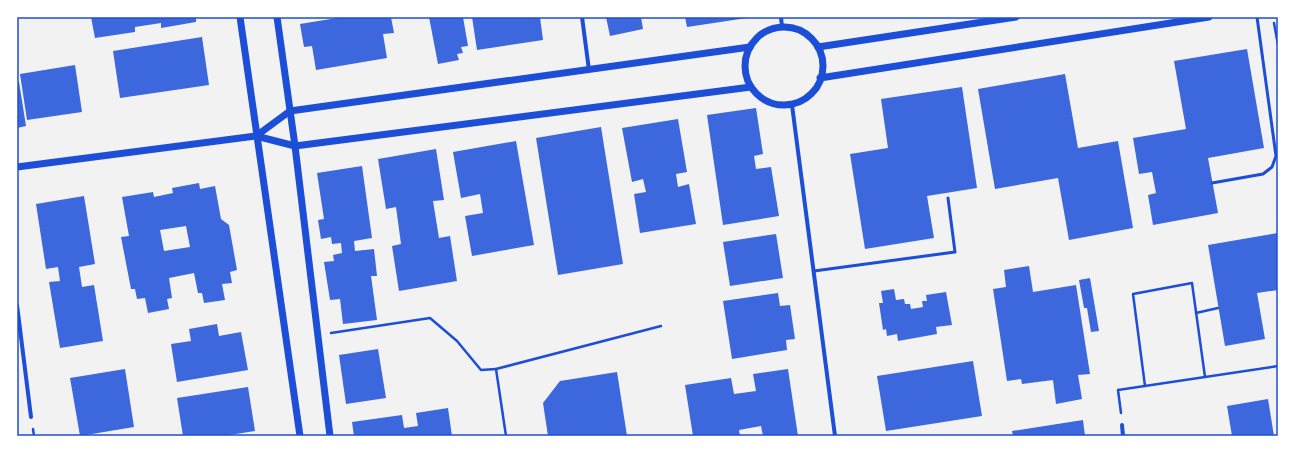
<svg xmlns="http://www.w3.org/2000/svg" width="1295" height="453" font-family="'Alegreya Sans',sans-serif">
	<style>
		.building { fill: #3d67dc; fill-rule: evenodd }
		.lines { fill: none; stroke-linecap: round; stroke-linejoin: round }
		.path { stroke: #1d4ed8; stroke-width: 2.5 }
		.service { stroke: #1d4ed8; stroke-width: 3 }
		.minor { stroke: #1d4ed8; stroke-width: 4 }
		.tertiary { stroke: #1d4ed8; stroke-width: 7 }
		.neatline { fill: none; stroke: #1d4ed8; stroke-width: 1.5 }
	</style>
	<rect width="100%" height="100%" fill="#f2f2f2"/>
	<g class="building">
		<path d="M91 17H196V22L161 28V23L135 27V32L95 38Z"/>
		<path d="M343 17H391L394 33 383 34 387 58 316 70 312 46 304 47 300 24Z"/>
		<path d="M429 17H463L468 46 461 47 463 53 457 54 459 60 438 64Z"/>
		<path d="M472 17H540L543 40 477 50Z"/>
		<path d="M606 17H641L643 29 610 36Z"/>
		<path d="M685 17H746L747 18 687 27Z"/>
		<path d="M202 37 209 85 120 98 113 51Z"/>
		<path d="M1247 49 1264 148 1208 158 1218 213 1153 225 1148 195 1156 193 1152 172 1139 174 1133 138 1186 129 1174 61Z"/>
		<path d="M75 65 82 112 27 120 20 74Z"/>
		<path d="M1065 74 1078 148 1118 141 1133 228 1069 240 1058 178 995 189 978 89Z"/>
		<path d="M17 82H19L26 126 17 128Z"/>
		<path d="M962 87 977 188 927 196 934 238 865 249 850 154 888 148 881 99Z"/>
		<path d="M756 108 763 154 754 156 756 169 771 167 779 216 723 225 707 115Z"/>
		<path d="M678 119 687 172 676 174 678 187 689 184 696 224 640 233 634 194 646 192 643 179 632 182 622 128Z"/>
		<path d="M601 127 623 264 558 275 536 138Z"/>
		<path d="M516 141 534 245 472 256 465 216 483 213 480 194 461 198 453 152Z"/>
		<path d="M436 149 444 200 433 201 439 238 450 236 457 281 399 291 392 246 401 244 396 207 386 209 378 159Z"/>
		<path d="M362 166 372 238 354 241 355 251 374 249 377 276H371L377 320 343 324 340 299 330 300 324 262 334 261 333 255 342 253 341 243 332 244 331 237 321 239 318 220 324 219 317 173Z"/>
		<path d="M199 183 200 189 215 186 221 219 229 225 237 270 230 272 232 283 222 284 225 300 204 303 202 293H198L194 273 169 278 172 298 167 299 169 309 148 313 145 298 137 299 135 289H131L121 237 129 236 122 197 153 192 154 197 173 193 172 188ZM186 226 190 247 164 251 160 230Z"/>
		<path d="M84 196 95 264 79 267 82 287 94 285 103 341 60 348 49 282 60 281 58 267 46 269 36 204Z"/>
		<path d="M1278 233V290L1257 293 1265 339 1225 346 1208 245Z"/>
		<path d="M776 234 783 278 730 286 723 242Z"/>
		<path d="M1029 266 1033 292 1076 285 1090 374 1078 375 1082 399 1056 404 1053 380 1022 384 1021 379 1007 381 993 289 1006 287 1004 270Z"/>
		<path d="M1090 278 1099 331 1091 332 1087 308H1084L1079 280Z"/>
		<path d="M894 289 896 300 904 299 905 304H910L911 309 923 307 922 301H927L926 295 946 292 952 325 936 327 937 334 898 341 897 334 887 336 886 329 883 330 879 303H883L881 291Z"/>
		<path d="M778 293 780 306 790 305 795 339 786 340 787 350 732 359 723 301Z"/>
		<path d="M217 324 219 336 241 332 248 370 177 382 171 344 191 341 189 329Z"/>
		<path d="M378 349 386 398 346 404 339 355Z"/>
		<path d="M973 361 982 416 886 431 877 376Z"/>
		<path d="M125 369 134 427 80 436 70 378Z"/>
		<path d="M788 369 798 436H763L761 426 739 430 740 436H693L685 385 731 378 734 394 756 391 753 374Z"/>
		<path d="M617 372 627 436H548L543 403 560 381Z"/>
		<path d="M248 387 255 431 223 436H183L177 398Z"/>
		<path d="M1268 399 1274 436H1232L1227 406Z"/>
		<path d="M448 408 452 436H354L352 422 402 415 404 428 418 426 416 413Z"/>
		<path d="M1083 420 1085 436H1013L1012 431Z"/>
	</g>
	<g class="lines">
		<g class="path">
			<path d="M1274 23 1278 45"/>
			<path d="M1196 313 1218 308"/>
			<path d="M331 333 430 318 457 341 481 370 496 369"/>
			<path d="M1145 386 1133 294 1192 283 1205 377"/>
			<path d="M1121 413 1118 390 1278 366"/>
			<path d="M33 429 34 436"/>
			<path d="M506 436 496 369 661 326"/>
		</g>
		<g class="service">
			<path d="M1212 183 1263 174 1272 167 1276 156 1257 17"/>
			<path d="M814 271 955 252 948 198"/>
		</g>
		<g class="minor">
			<path d="M582 17 589 70"/>
			<path d="M781 17 782 27"/>
			<path d="M792 105 835 436"/>
			<path d="M17 305 31 417"/>
			<path d="M1122 425 1123 436"/>
		</g>
		<g class="tertiary">
			<path d="M240 17 300 436"/>
			<path d="M277 17 295 146 330 436"/>
			<circle cx="784" cy="66" r="39"/>
			<path d="M818 47 1016 17"/>
			<path d="M820 78 1209 17"/>
			<path d="M256 136 290 111 750 47"/>
			<path d="M17 167 256 136 295 146 751 87"/>
		</g>
	</g>
	<rect width="1295" height="453" fill="none" stroke="#ffffff" stroke-width="36"/>
	<rect x="18" y="18" width="1259" height="417" class="neatline"/>
</svg>
